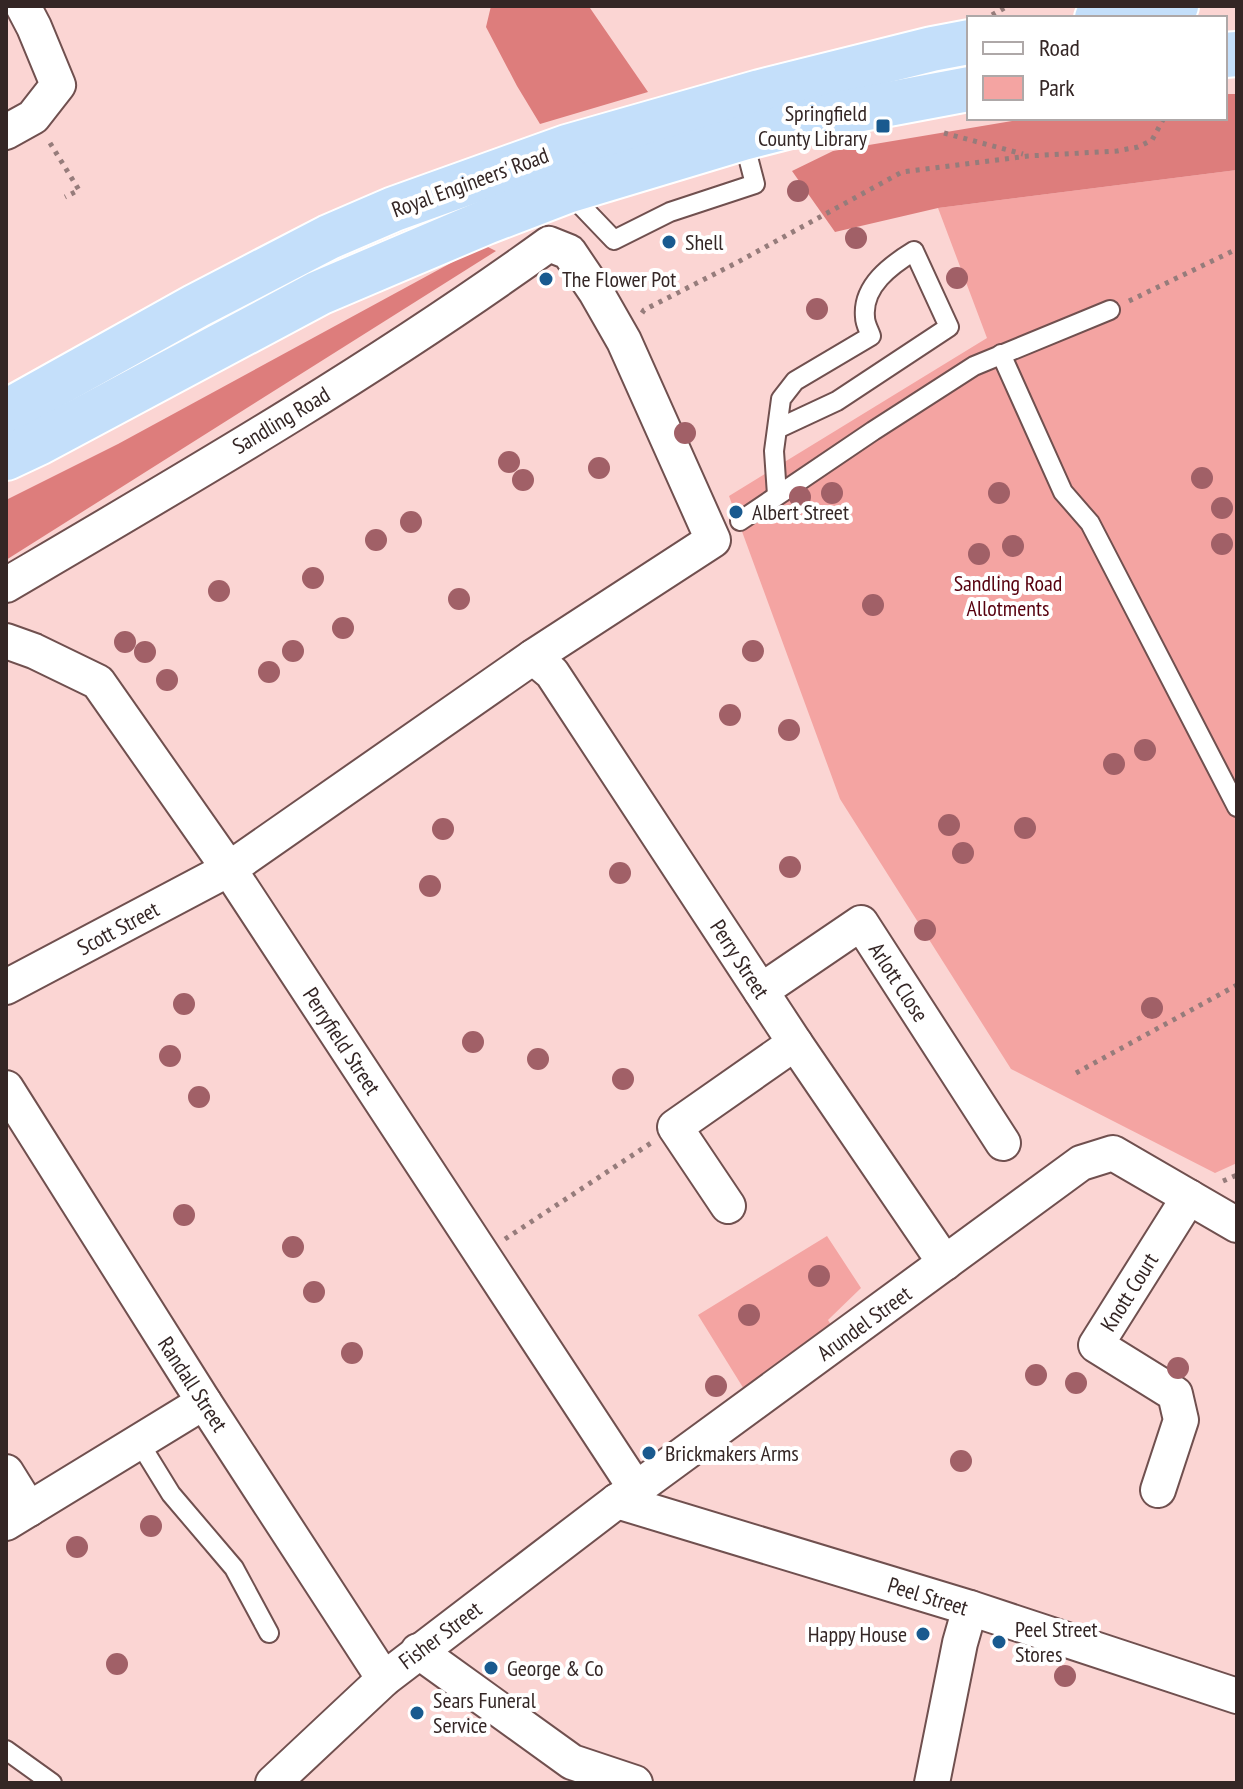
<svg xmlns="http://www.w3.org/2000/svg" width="1243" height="1789" font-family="'PT Sans Narrow',sans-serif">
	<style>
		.green { fill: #f4a4a2 }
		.forest { fill: #dd7d7c }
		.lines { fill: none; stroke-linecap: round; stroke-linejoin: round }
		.service-casing { stroke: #70504f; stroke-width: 22 }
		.minor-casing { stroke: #70504f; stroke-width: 38 }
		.trunk-casing { stroke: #fff; stroke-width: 48 }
		.path { stroke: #967c7b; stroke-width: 5; stroke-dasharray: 4 6; stroke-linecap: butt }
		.service { stroke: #fff; stroke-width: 18 }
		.minor { stroke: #fff; stroke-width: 34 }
		.trunk { stroke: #c4dffa; stroke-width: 44 }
		.tree { fill: #a16067 }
		.poi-dot { fill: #195a8f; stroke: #fff; stroke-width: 3 }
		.labels { text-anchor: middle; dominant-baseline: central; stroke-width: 8; stroke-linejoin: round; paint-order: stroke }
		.poi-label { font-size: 22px; fill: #342625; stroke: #fff; text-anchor: start }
		.street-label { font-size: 22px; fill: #342625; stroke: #fff }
		.park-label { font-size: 22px; fill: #57000e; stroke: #fff }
	</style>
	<rect width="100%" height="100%" fill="#fbd5d3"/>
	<g class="green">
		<path d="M1237 170V1163L1215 1173 1011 1069 840 799 729 496 987 338 938 208Z"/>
		<path d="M827 1236 861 1288 828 1320 833 1328 747 1394 698 1315Z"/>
	</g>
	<g class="forest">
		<path d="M491 6H592L590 8 648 92 540 124 517 86 486 27Z"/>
		<path d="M1225 94H1237V170L938 208 835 232 792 171 833 151 1030 118H1225Z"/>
		<path d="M484 245 496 251 6 560V500L118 444Z"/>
	</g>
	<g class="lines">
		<defs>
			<g id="service">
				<path d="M569 193 614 240 670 212 755 184 743 138"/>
				<path d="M1001 354 1063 492 1090 523 1237 807"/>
				<path d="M777 495 774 451 781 399 795 381 871 336C869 330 865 324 865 317 862 286 891 265 914 251L949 327 837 401 777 429"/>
				<path d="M740 521 873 431 974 366 1110 310"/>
				<path d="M139 1442 171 1494 234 1568 269 1633"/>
				<path d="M6 1750 52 1783"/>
			</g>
			<g id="minor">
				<path d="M6 132 33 117 58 85 34 27 23 6"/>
				<path d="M6 585C190 477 376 369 549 244L569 252 596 292 624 341 713 540 533 657 229 869 6 987"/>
				<path d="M6 641 34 651 98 682 229 869 636 1489"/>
				<path d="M533 657 552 673 795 1043 945 1263"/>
				<path d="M761 991 861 923 1003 1143"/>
				<path d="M6 1088 204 1402 384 1679"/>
				<path d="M728 1206 675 1127 795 1043"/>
				<path d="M6 1472 29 1509"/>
				<path d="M1158 1490 1181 1420 1175 1394 1096 1345 1189 1197"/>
				<path d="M617 1501 970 1608 1237 1696"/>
				<path d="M6 1523 204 1402"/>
				<path d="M418 1651 572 1762 635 1783"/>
				<path d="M273 1783 384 1679 617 1501 636 1489 1081 1163 1113 1153 1237 1225"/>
				<path d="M932 1783 960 1643 970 1608"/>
			</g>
			<g id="trunk">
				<path d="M1097 18 1176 6"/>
				<path d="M1225 55 1237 54"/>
				<path d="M6 412 196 306 329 237 394 209 567 147 760 92 932 49 969 42"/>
				<path d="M6 458 38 443 319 293 486 222 567 191 743 138 841 113 969 89"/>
			</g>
		</defs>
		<use href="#service" class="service-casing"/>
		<use href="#minor" class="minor-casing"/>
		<use href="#trunk" class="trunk-casing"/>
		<g class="path">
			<path d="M992 15 1008 6"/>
			<path d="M944 133 1023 154"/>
			<path d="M50 143 79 190 65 197"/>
			<path d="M1129 301 1237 249"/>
			<path d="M642 313 644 310 738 262 902 172 1028 156 1117 151 1138 147 1152 140 1164 118"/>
			<path d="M1076 1073 1237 985"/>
			<path d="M1223 1181 1237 1175"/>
			<path d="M505 1239 651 1143"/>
		</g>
		<use href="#service" class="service"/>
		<use href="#minor" class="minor"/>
		<use href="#trunk" class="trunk"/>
	</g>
	<g class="tree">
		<circle cx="798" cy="191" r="11"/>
		<circle cx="856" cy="238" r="11"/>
		<circle cx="957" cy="278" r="11"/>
		<circle cx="817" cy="309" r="11"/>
		<circle cx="685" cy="433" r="11"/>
		<circle cx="509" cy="462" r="11"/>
		<circle cx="599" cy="468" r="11"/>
		<circle cx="1202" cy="478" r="11"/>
		<circle cx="523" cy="480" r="11"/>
		<circle cx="832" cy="493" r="11"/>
		<circle cx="999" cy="493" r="11"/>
		<circle cx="800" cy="497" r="11"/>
		<circle cx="1222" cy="508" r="11"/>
		<circle cx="411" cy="522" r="11"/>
		<circle cx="376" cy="540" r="11"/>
		<circle cx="1222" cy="544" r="11"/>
		<circle cx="1013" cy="546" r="11"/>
		<circle cx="979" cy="554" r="11"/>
		<circle cx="313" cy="578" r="11"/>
		<circle cx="219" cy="591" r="11"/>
		<circle cx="459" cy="599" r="11"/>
		<circle cx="873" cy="605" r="11"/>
		<circle cx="343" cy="628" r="11"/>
		<circle cx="125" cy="642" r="11"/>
		<circle cx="293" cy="651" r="11"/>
		<circle cx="753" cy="651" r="11"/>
		<circle cx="145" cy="652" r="11"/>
		<circle cx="269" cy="672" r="11"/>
		<circle cx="167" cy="680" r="11"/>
		<circle cx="730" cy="715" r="11"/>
		<circle cx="789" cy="730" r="11"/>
		<circle cx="1145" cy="750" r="11"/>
		<circle cx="1114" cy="764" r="11"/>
		<circle cx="949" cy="825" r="11"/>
		<circle cx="1025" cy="828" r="11"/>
		<circle cx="443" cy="829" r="11"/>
		<circle cx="963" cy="853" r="11"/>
		<circle cx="790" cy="867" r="11"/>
		<circle cx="620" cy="873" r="11"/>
		<circle cx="430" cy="886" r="11"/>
		<circle cx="925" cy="930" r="11"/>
		<circle cx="184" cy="1004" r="11"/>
		<circle cx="1152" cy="1008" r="11"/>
		<circle cx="473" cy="1042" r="11"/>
		<circle cx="170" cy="1056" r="11"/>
		<circle cx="538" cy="1059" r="11"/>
		<circle cx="623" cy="1079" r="11"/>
		<circle cx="199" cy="1097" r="11"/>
		<circle cx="184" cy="1215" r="11"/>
		<circle cx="293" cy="1247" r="11"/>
		<circle cx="819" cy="1276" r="11"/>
		<circle cx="314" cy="1292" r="11"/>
		<circle cx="749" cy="1315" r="11"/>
		<circle cx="352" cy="1353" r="11"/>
		<circle cx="1178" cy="1368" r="11"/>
		<circle cx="1036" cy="1375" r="11"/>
		<circle cx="1076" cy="1383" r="11"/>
		<circle cx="716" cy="1386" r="11"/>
		<circle cx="961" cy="1461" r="11"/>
		<circle cx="151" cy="1526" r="11"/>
		<circle cx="77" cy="1547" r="11"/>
		<circle cx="117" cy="1664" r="11"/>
		<circle cx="1065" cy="1676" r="11"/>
	</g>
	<g class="poi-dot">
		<rect x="875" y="118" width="16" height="16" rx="4"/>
		<circle cx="669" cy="242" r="8"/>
		<circle cx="546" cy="279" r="8"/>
		<circle cx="736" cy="512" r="8"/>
		<circle cx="649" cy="1453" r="8"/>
		<circle cx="923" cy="1634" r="8"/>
		<circle cx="999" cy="1642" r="8"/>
		<circle cx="491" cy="1668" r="8"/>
		<circle cx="417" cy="1713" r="8"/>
	</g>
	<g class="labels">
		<g class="poi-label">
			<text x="867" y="113" text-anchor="end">Springfield<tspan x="867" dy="25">County Library</tspan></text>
			<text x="685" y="242">Shell</text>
			<text x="562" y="279">The Flower Pot</text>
			<text x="752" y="512">Albert Street</text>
			<text x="665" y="1453">Brickmakers Arms</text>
			<text x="1015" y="1629">Peel Street<tspan x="1015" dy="25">Stores</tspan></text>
			<text x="907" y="1634" text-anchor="end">Happy House</text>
			<text x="507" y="1668">George &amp; Co</text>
			<text x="433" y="1700">Sears Funeral<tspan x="433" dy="25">Service</tspan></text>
		</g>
		<g class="street-label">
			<text transform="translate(470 182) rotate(-20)">Royal Engineers' Road</text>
			<text transform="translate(281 420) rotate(-31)">Sandling Road</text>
			<text transform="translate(118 928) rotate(-28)">Scott Street</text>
			<text transform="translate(740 959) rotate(57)">Perry Street</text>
			<text transform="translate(899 982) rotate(57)">Arlott Close</text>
			<text transform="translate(342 1041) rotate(57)">Perryfield Street</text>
			<text transform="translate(1129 1292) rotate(-58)">Knott Court</text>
			<text transform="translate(864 1323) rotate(-36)">Arundel Street</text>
			<text transform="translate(193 1384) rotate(57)">Randall Street</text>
			<text transform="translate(928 1596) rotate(17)">Peel Street</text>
			<text transform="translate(440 1635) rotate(-37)">Fisher Street</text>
		</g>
		<g class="park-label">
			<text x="1008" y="583">Sandling Road<tspan x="1008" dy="25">Allotments</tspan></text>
		</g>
	</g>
	<rect width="1243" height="1789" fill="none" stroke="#342625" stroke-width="16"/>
	<rect x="967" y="16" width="260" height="104" fill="#ffffff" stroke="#aea8a8" stroke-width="2"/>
	<rect x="983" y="42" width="40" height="12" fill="#ffffff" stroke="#aea8a8" stroke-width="2"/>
	<text x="1039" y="56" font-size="24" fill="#342625">Road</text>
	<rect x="983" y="76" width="40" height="24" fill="#f4a4a2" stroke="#aea8a8" stroke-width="2"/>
	<text x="1039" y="96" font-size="24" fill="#342625">Park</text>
</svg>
